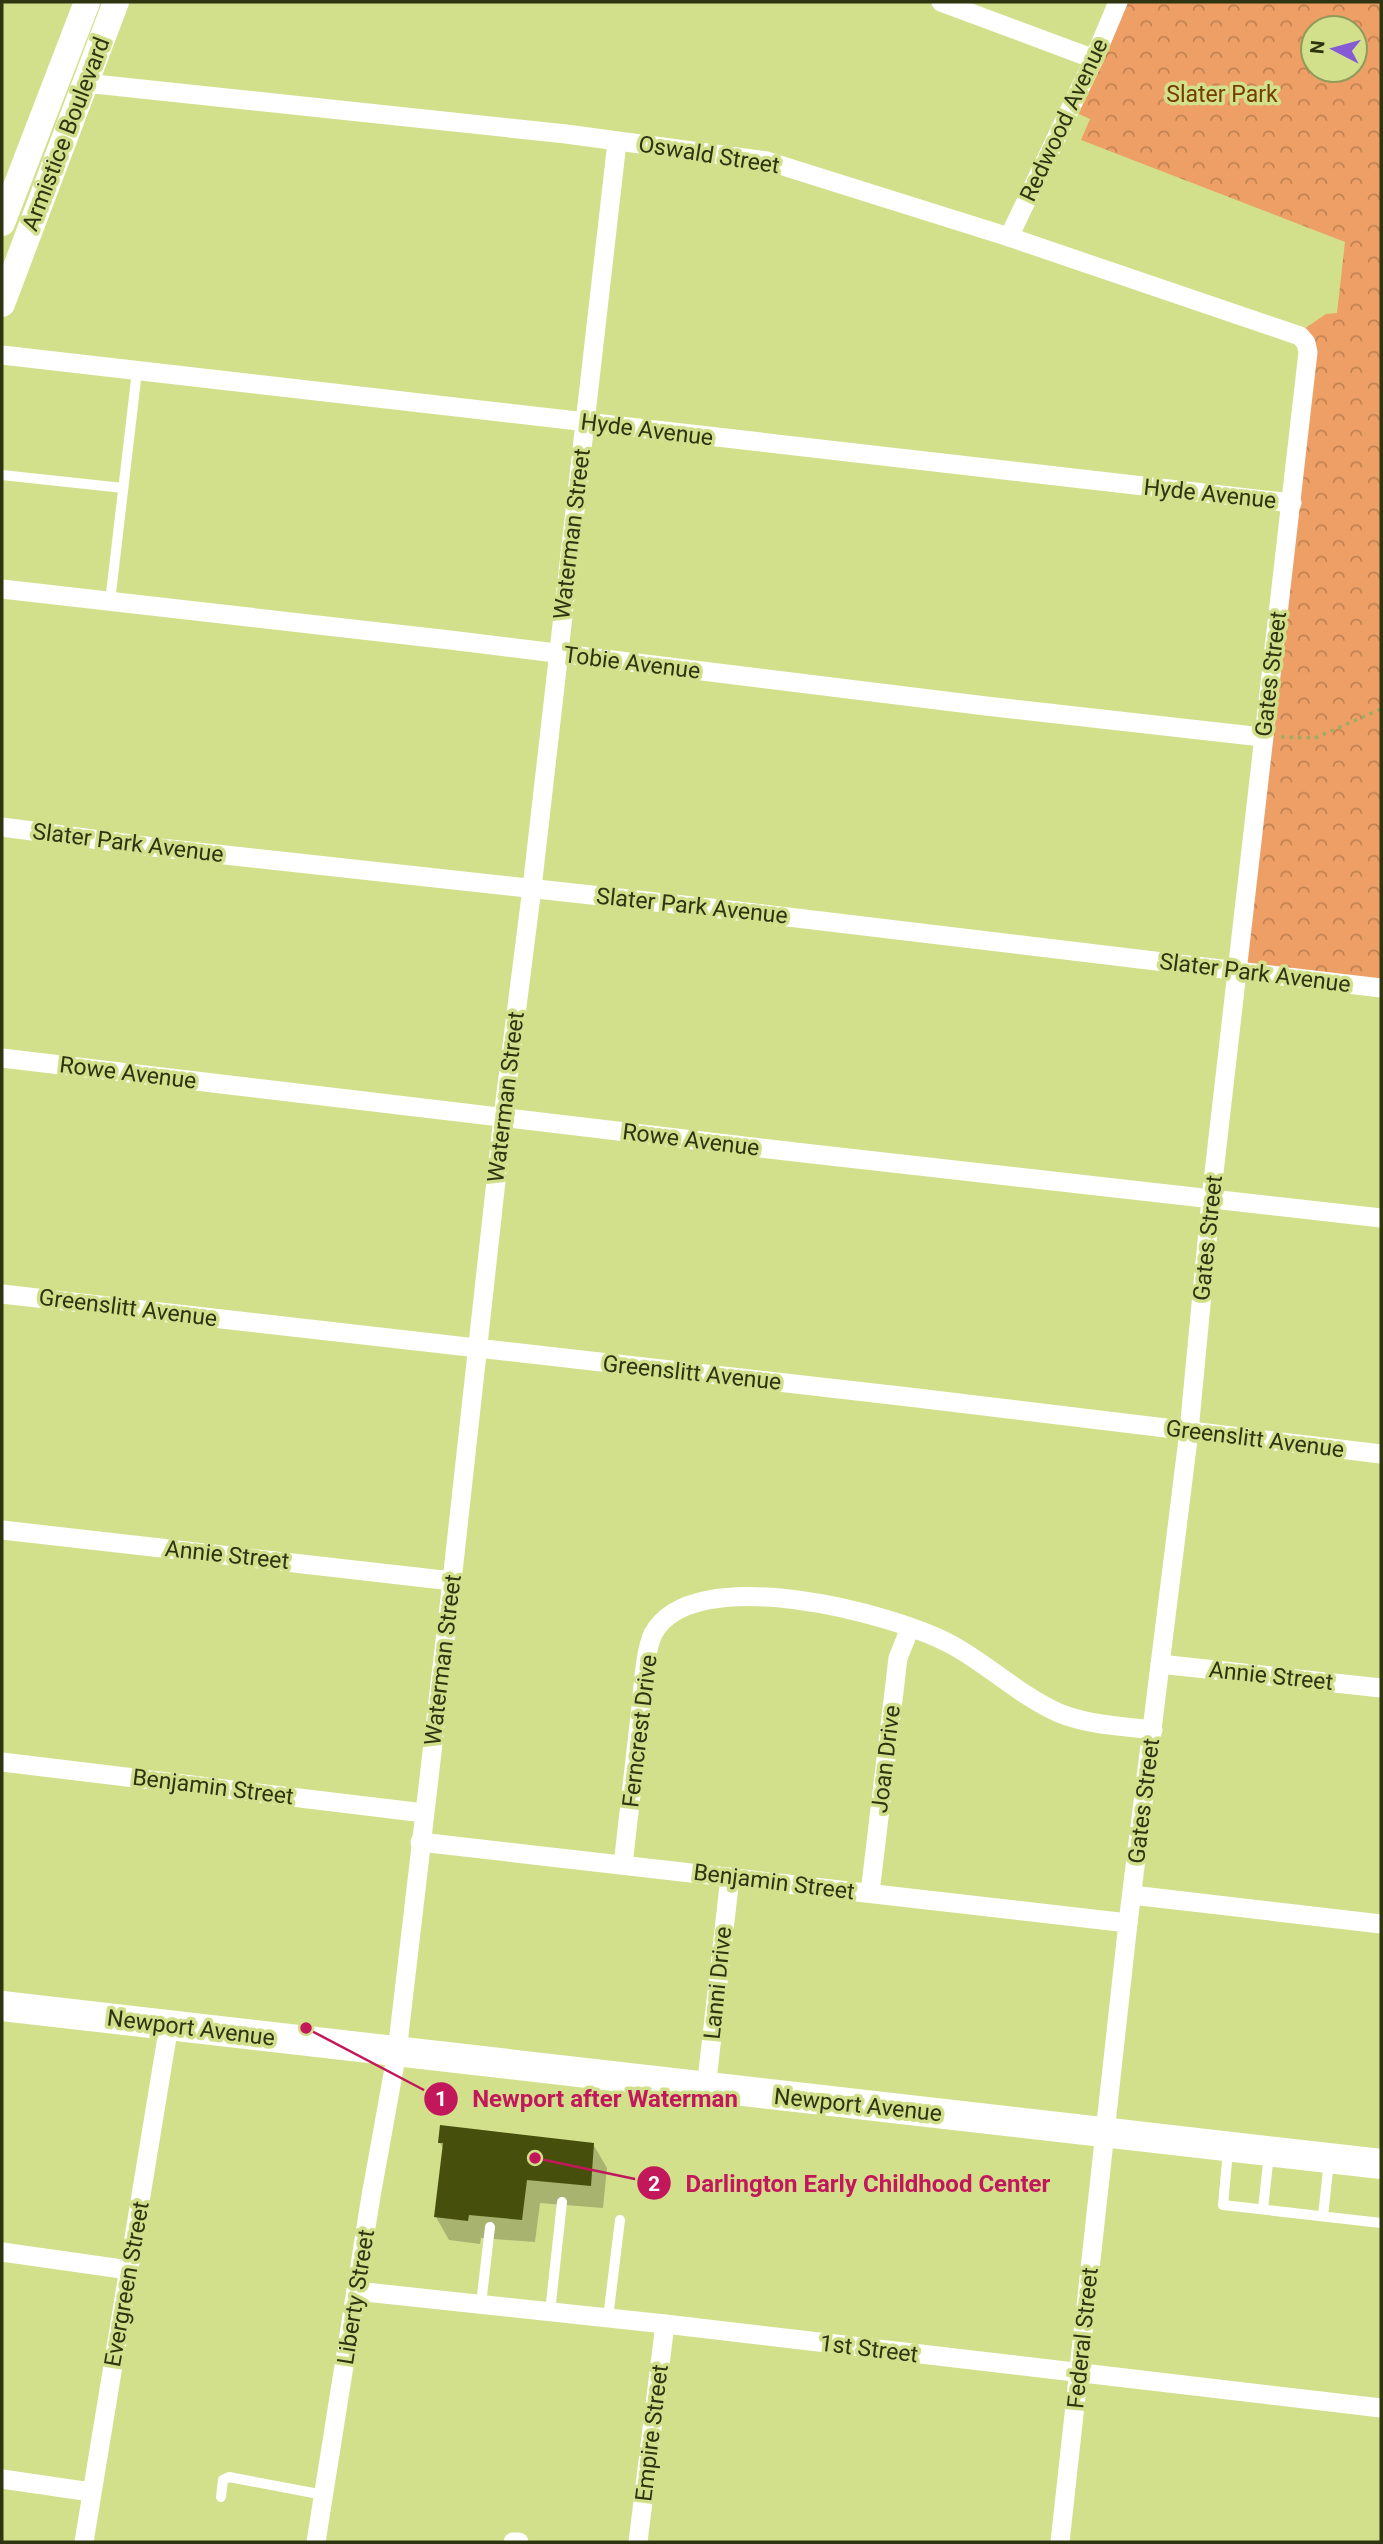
<svg xmlns="http://www.w3.org/2000/svg" width="1383" height="2544" font-family="Roboto,sans-serif">
	<style>
		.forest { fill: url(#forest-crowns); fill-rule: evenodd }
		.shadow { fill: #0003 }
		.building { fill: #474f0c }
		.lines { fill: none; stroke-linecap: round; stroke-linejoin: round }
		.path { stroke: #9fab66; stroke-width: 3.5; stroke-dasharray: 3.5 5; stroke-linecap: butt }
		.lane { stroke: #fff; stroke-width: 10 }
		.street { stroke: #fff; stroke-width: 19 }
		.secondary { stroke: #fff; stroke-width: 26 }
		.primary { stroke: #fff; stroke-width: 30 }
		.labels { text-anchor: middle; dominant-baseline: central; stroke-width: 7; stroke-linejoin: round; paint-order: stroke }
		.park-label { font-size: 23px; fill: #763b00; stroke: #d2e08c }
		.street-label { font-size: 23px; fill: #2e3310; stroke: #d2e08c }
		.leader { fill: none; stroke: #c2185b; stroke-width: 2.5 }
		.callout-dot { fill: #c2185b; stroke: #d2e08c; stroke-width: 2.5 }
		.mark-label { font-size: 21px; text-anchor: middle; font-weight: bold; fill: #fff }
		.callout-label { font-size: 24px; text-anchor: middle; font-weight: bold; fill: #c2185b; stroke: #d2e08c; stroke-width: 7; stroke-linejoin: round; paint-order: stroke }
	</style>
	<defs>
		<pattern id="forest-crowns" width="20" height="18" patternUnits="userSpaceOnUse" patternTransform="scale(1.75)"><rect width="20" height="18" fill="#ee9f65"/><path d="M2 6a3 3 0 1 1 6 0M12 15a3 3 0 1 1 6 0" fill="none" stroke="#c18252"/></pattern>
	</defs>
	<rect width="100%" height="100%" fill="#d2e08c"/>
	<path class="forest" d="M1118 2H1381V984L1245 966 1301 331 1326 314 1337 313 1345 242 1081 140 1090 119 1068 109ZM1313 28H1355V70H1313Z"/>
	<path class="shadow" d="M440 2143 593 2144 607 2168 603 2208 540 2203 535 2242 481 2238 480 2244 449 2240 436 2217 444 2150Z"/>
	<path class="building" d="M440 2125 594 2143 591 2186 527 2180 522 2220 469 2215 468 2221 434 2217 443 2143H438Z"/>
	<g class="lines">
		<path class="path" d="M1281 737 1315 738 1381 709"/>
		<g class="lane">
			<path d="M2 475 123 488"/>
			<path d="M110 602 137 371"/>
			<path d="M1228 2151 1223 2205 1381 2223"/>
			<path d="M1263 2209 1269 2154"/>
			<path d="M1323 2216 1329 2161"/>
			<path d="M481 2304 490 2227"/>
			<path d="M550 2312 562 2202"/>
			<path d="M608 2318 620 2220"/>
			<path d="M221 2497 223 2480 229 2477 324 2495"/>
		</g>
		<g class="street">
			<path d="M941 2 1094 59"/>
			<path d="M85 83 566 134 767 161 1009 237 1300 336 1306 343 1308 352 1211 1199 1189 1431 1128 1923 1060 2542"/>
			<path d="M1009 237 1094 59 1118 2"/>
			<path d="M2 355 1292 503"/>
			<path d="M2 589 450 640 986 706 1262 737"/>
			<path d="M2 827 161 848 738 911 1381 988"/>
			<path d="M2 1058 795 1152 1381 1218"/>
			<path d="M2 1294 909 1397 1381 1454"/>
			<path d="M2 1530 452 1581"/>
			<path d="M1160 1664 1381 1688"/>
			<path d="M2 1762 424 1813"/>
			<path d="M420 1842 1128 1923"/>
			<path d="M623 1865C629 1812 635 1759 641 1707 643 1688 645 1650 653 1634 692 1560 894 1613 952 1645 989 1665 1020 1696 1059 1713 1088 1725 1122 1726 1153 1730"/>
			<path d="M870 1893 898 1658 910 1628"/>
			<path d="M1132 1895 1381 1924"/>
			<path d="M706 2089 730 1877"/>
			<path d="M2 2252 129 2270"/>
			<path d="M356 2291 665 2324 1381 2408"/>
			<path d="M2 2479 91 2492"/>
			<path d="M84 2542 169 2025"/>
			<path d="M316 2542 371 2196 397 2052 452 1581 503 1117 532 888 617 142"/>
			<path d="M513 2542H519"/>
			<path d="M638 2542 665 2324"/>
		</g>
		<g class="secondary">
			<path d="M2 223 87 2"/>
			<path d="M2 304 116 2"/>
		</g>
		<path class="primary" d="M2 2006 1381 2164"/>
	</g>
	<g class="labels">
		<g class="park-label">
			<text x="1222" y="94">Slater Park</text>
		</g>
		<g class="street-label">
			<text transform="translate(1064 120) rotate(-65)">Redwood Avenue</text>
			<text transform="translate(66 134) rotate(-69)">Armistice Boulevard</text>
			<text transform="translate(709 155) rotate(9)">Oswald Street</text>
			<text transform="translate(647 430) rotate(7)">Hyde Avenue</text>
			<text transform="translate(1210 494) rotate(6)">Hyde Avenue</text>
			<text transform="translate(572 534) rotate(-83)">Waterman Street</text>
			<text transform="translate(632 663) rotate(7)">Tobie Avenue</text>
			<text transform="translate(1271 674) rotate(-83)">Gates Street</text>
			<text transform="translate(128 843) rotate(7)">Slater Park Avenue</text>
			<text transform="translate(692 906) rotate(6)">Slater Park Avenue</text>
			<text transform="translate(1255 973) rotate(7)">Slater Park Avenue</text>
			<text transform="translate(128 1073) rotate(7)">Rowe Avenue</text>
			<text transform="translate(506 1097) rotate(-83)">Waterman Street</text>
			<text transform="translate(691 1140) rotate(7)">Rowe Avenue</text>
			<text transform="translate(1208 1238) rotate(-84)">Gates Street</text>
			<text transform="translate(128 1308) rotate(7)">Greenslitt Avenue</text>
			<text transform="translate(692 1373) rotate(6)">Greenslitt Avenue</text>
			<text transform="translate(1255 1439) rotate(7)">Greenslitt Avenue</text>
			<text transform="translate(227 1555) rotate(6)">Annie Street</text>
			<text transform="translate(443 1660) rotate(-83)">Waterman Street</text>
			<text transform="translate(1271 1676) rotate(6)">Annie Street</text>
			<text transform="translate(640 1731) rotate(-83)">Ferncrest Drive</text>
			<text transform="translate(886 1759) rotate(-83)">Joan Drive</text>
			<text transform="translate(213 1787) rotate(7)">Benjamin Street</text>
			<text transform="translate(1144 1801) rotate(-83)">Gates Street</text>
			<text transform="translate(774 1882) rotate(7)">Benjamin Street</text>
			<text transform="translate(718 1983) rotate(-84)">Lanni Drive</text>
			<text transform="translate(191 2028) rotate(7)">Newport Avenue</text>
			<text transform="translate(858 2105) rotate(6)">Newport Avenue</text>
			<text transform="translate(127 2284) rotate(-80)">Evergreen Street</text>
			<text transform="translate(356 2297) rotate(-81)">Liberty Street</text>
			<text transform="translate(1083 2338) rotate(-84)">Federal Street</text>
			<text transform="translate(869 2349) rotate(7)">1st Street</text>
			<text transform="translate(652 2433) rotate(-83)">Empire Street</text>
		</g>
	</g>
	<path class="leader" d="M306 2028L441 2099M535 2158L654 2183"/>
	<g class="callout-dot">
		<circle cx="306" cy="2028" r="7"/>
		<circle cx="535" cy="2158" r="7"/>
		<circle cx="441" cy="2099" r="18"/>
		<circle cx="654" cy="2183" r="18"/>
	</g>
	<g class="mark-label">
		<text x="441" y="2106">1</text>
		<text x="654" y="2191">2</text>
	</g>
	<g class="callout-label">
		<text x="605" y="2107">Newport after Waterman</text>
		<text x="868" y="2192">Darlington Early Childhood Center</text>
	</g>
	<rect width="1383" height="2544" fill="none" stroke="#2e3310" stroke-width="7"/>
	<g transform="translate(1334 49) rotate(276)"><circle r="33" fill="#d2e08c" stroke="#909b5a" stroke-width="2"/>
	<path d="M0-5L12 26L0 18L-12 26Z" fill="#855ad4"/>
	<text y="-10" font-size="19" font-weight="bold" text-anchor="middle" fill="#2e3310">N</text>
	</g>
</svg>
